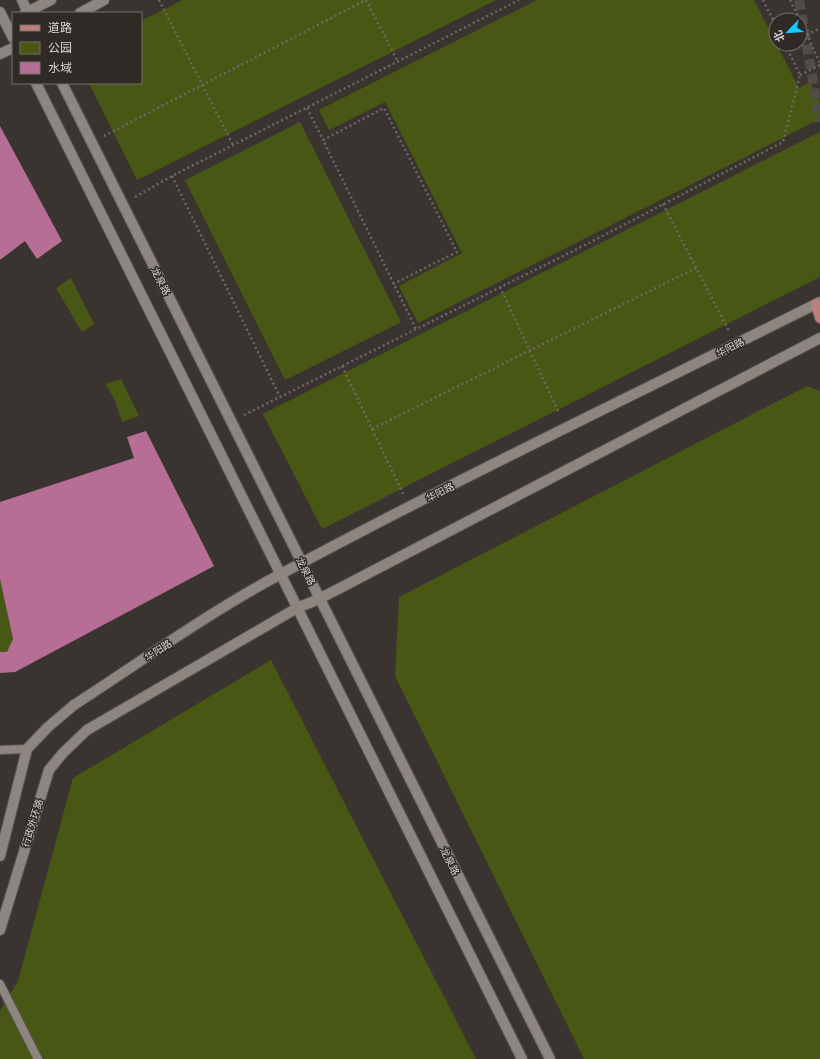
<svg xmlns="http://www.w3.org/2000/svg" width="820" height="1059" font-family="'Open Sans','Noto Sans SC',sans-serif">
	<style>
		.green { fill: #485814 }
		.water { fill: #b66e95 }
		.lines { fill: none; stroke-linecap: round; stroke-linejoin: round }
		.primary-tunnel { stroke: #524c48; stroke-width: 10; stroke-dasharray: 10 5; stroke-linecap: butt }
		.service-casing { stroke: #585350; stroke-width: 10 }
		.minor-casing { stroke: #585350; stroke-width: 12 }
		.tertiary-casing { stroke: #585350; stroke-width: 12 }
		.primary-casing { stroke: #585350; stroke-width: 12 }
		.path { stroke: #6d6864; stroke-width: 2.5; stroke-dasharray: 2 3; stroke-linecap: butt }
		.service { stroke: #8d8580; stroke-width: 8 }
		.minor { stroke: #8d8580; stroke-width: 10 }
		.tertiary { stroke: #8d8580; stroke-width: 10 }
		.primary { stroke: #bf7e7c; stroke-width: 10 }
		.labels { text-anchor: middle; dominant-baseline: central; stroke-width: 3; stroke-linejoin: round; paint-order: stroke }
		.street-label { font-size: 10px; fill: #dad6d3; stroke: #302a26 }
	</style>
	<rect width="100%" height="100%" fill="#3a3430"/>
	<g class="green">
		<path d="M183 0H496L137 180 89 83H141V21Z"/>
		<path d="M537 0H754L799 88 810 82 820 101V119L418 323 399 286 462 253 385 102 329 130 319 110Z"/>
		<path d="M300 122 401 322 285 380 185 180Z"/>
		<path d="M820 132V277L322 529 263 414Z"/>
		<path d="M71 278 94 324 82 332 56 288Z"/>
		<path d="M121 379 139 416 122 422 116 403 106 384Z"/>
		<path d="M807 386 820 391V1059H584L395 676 399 597Z"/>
		<path d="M0 579 13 640 7 652H0Z"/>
		<path d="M271 660 476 1059H0V1011L18 981 73 778Z"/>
	</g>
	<g class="water">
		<path d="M0 126 62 241 37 259 25 241 0 260Z"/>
		<path d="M146 431 214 566 15 672 0 673V652H7L13 639 0 579V502L134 458 127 437Z"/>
	</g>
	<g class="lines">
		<path class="primary-tunnel" d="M799 0 820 122"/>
		<defs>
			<g id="service">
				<path d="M0 750 27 749"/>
				<path d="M0 984 38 1059"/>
			</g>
			<g id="minor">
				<path d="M0 856 27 749 48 727 74 705"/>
				<path d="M0 930 49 770 63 753 87 730"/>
			</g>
			<g id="tertiary">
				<path d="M22 0 28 13"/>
				<path d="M0 12 13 38"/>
				<path d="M25 13 51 0"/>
				<path d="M80 13 104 0"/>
				<path d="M0 54 13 48"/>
				<path d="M36 83 522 1059"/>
				<path d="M62 83 550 1059"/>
				<path d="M74 705C142 661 208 613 279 575 457 479 640 392 820 302"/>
				<path d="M87 730 297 608 319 599 820 338"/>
			</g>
			<path id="primary" d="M816 304 820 318"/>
		</defs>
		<use href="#service" class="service-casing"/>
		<use href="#minor" class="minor-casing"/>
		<use href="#tertiary" class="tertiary-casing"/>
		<use href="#primary" class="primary-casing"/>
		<g class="path">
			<path d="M159 0 233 145"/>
			<path d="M366 0 398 62"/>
			<path d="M763 0 776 26"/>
			<path d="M790 0 800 20"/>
			<path d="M800 20 820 63"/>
			<path d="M807 35 820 28"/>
			<path d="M800 75 820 65"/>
			<path d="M307 108 323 140"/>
			<path d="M104 136 366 0"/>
			<path d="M172 176 280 397"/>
			<path d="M135 197 172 176 519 0"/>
			<path d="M663 204 729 331"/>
			<path d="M393 284 457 252 384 108 323 140 416 329"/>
			<path d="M500 287 559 413"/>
			<path d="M342 366 403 494"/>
			<path d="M244 415 585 245 783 142 800 75 785 44"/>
			<path d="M372 429 696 268"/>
		</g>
		<use href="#service" class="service"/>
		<use href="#minor" class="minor"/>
		<use href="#tertiary" class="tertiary"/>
		<use href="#primary" class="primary"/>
	</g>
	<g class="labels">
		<g class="street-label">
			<text transform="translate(161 281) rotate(63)">龙泉路</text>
			<text transform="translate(730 347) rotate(-26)">华阳路</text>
			<text transform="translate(440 492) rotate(-27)">华阳路</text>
			<text transform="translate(306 571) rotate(63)">龙泉路</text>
			<text transform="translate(158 650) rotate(-33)">华阳路</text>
			<text transform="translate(32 823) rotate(-73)">行政外环路</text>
			<text transform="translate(450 861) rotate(63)">龙泉路</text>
		</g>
	</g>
	<rect x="12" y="12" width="130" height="72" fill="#302a26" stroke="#746f6b"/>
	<rect x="20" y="25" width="20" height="6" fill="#bf7e7c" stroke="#746f6b"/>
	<text x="48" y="32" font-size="12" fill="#dad6d3">道路</text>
	<rect x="20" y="42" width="20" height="12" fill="#485814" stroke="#746f6b"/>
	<text x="48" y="52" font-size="12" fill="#dad6d3">公园</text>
	<rect x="20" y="62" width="20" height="12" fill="#b66e95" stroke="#746f6b"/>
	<text x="48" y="72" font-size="12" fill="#dad6d3">水域</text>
	<g transform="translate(788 32) rotate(245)"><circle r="19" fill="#302a26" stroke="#746f6b"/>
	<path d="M0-3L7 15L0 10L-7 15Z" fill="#12cafb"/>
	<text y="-6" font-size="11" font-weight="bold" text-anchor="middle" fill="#dad6d3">北</text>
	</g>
</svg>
